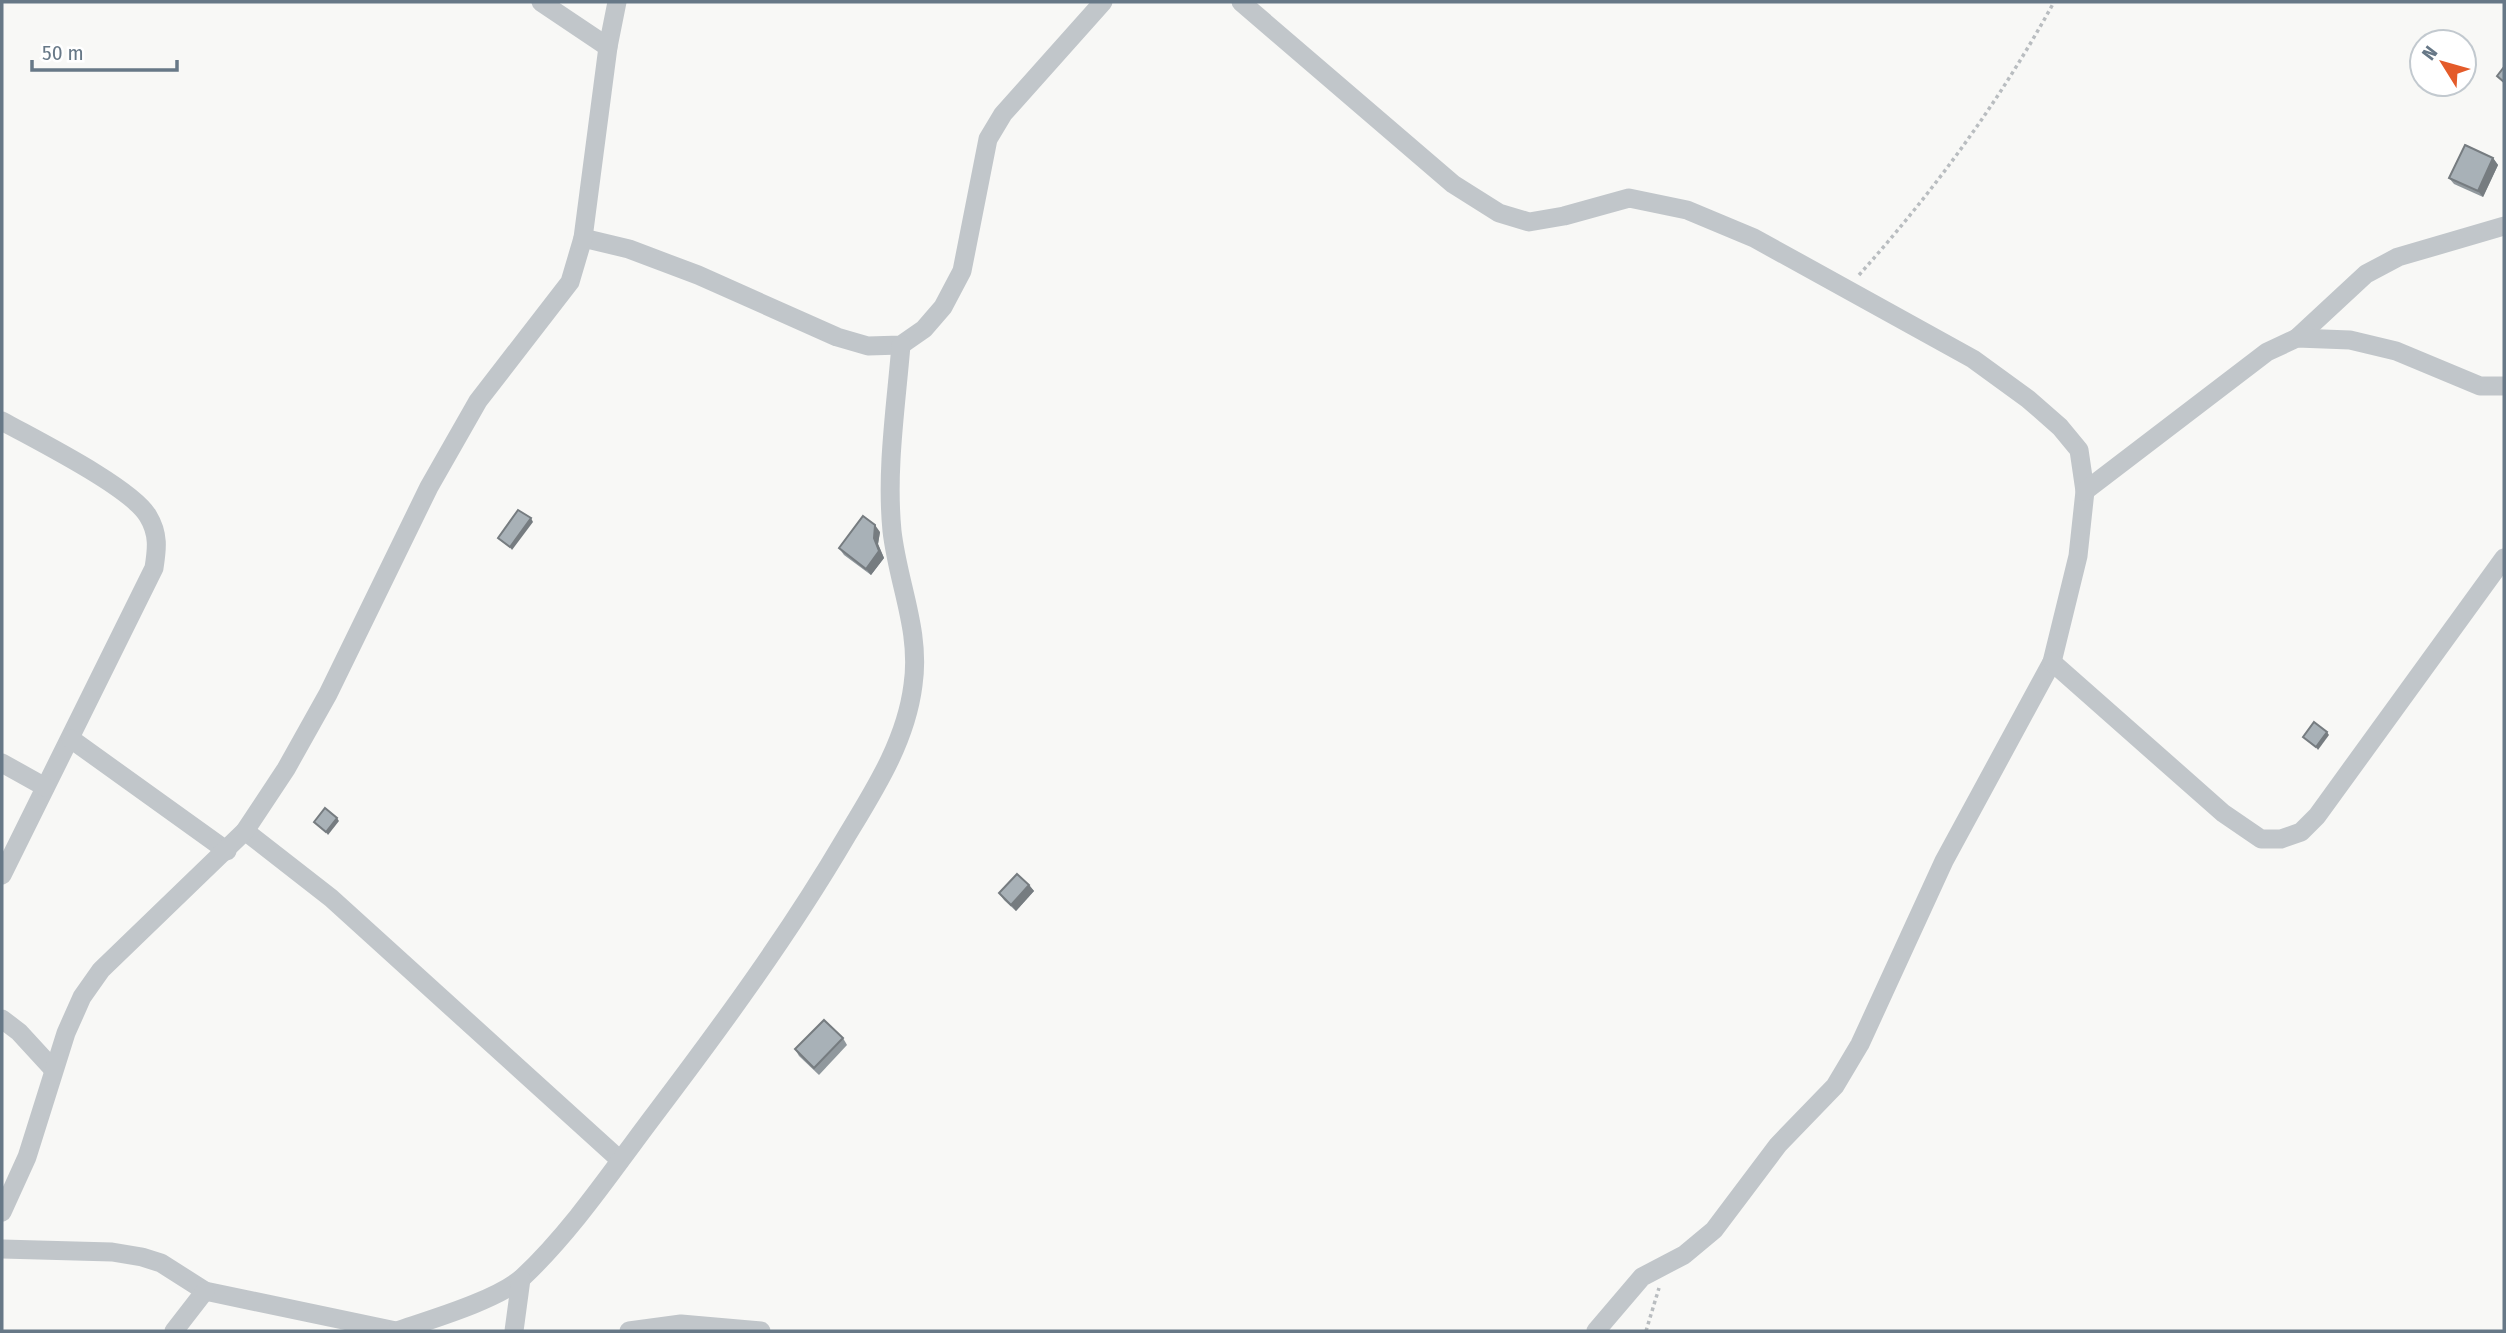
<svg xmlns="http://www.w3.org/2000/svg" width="2506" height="1333" font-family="'Fira Sans Condensed',sans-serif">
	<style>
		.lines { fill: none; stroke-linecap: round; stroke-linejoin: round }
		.path { stroke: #b9bdc0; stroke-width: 3.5; stroke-dasharray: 3.5 3.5; stroke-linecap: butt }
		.street { stroke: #c1c6ca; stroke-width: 19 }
		.wall { fill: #90989d }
		.shaded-wall { fill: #767c80 }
		.building { fill: #a8b1b7; stroke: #767c80; stroke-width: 2 }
	</style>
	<rect width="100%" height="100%" fill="#f8f8f6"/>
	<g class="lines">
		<g class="path">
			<path d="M1859 275C1934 191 2000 101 2054 2"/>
			<path d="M1646 1331 1659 1288"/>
		</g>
		<g class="street">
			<path d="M541 2 608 47"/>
			<path d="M1241 2 1453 184 1499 213 1529 222 1564 216 1629 198 1687 210 1754 238 1973 359 2028 399 2060 427 2079 450 2085 491 2078 556 2052 662 1944 861 1860 1044 1835 1086 1778 1145 1714 1230 1684 1255 1642 1277 1596 1331"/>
			<path d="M583 238 629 249 698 275 837 337 868 346 901 345 924 329 943 307 962 271 988 139 1003 114 1103 2"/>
			<path d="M2297 338 2366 274 2398 257 2504 226"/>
			<path d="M2 421C34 439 131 487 148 516 159 534 157 549 154 568L2 875"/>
			<path d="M2085 491 2267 352 2297 338 2350 340 2396 351 2480 386H2504"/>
			<path d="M2052 662 2223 813 2261 839H2281L2301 832 2317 816 2504 558"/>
			<path d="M71 739 227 851"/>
			<path d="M2 763 45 787"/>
			<path d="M245 831 331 898 620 1160"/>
			<path d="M2 1019 19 1032 53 1069"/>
			<path d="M2 1212 27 1157 66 1033 82 997 101 970 245 831 286 769 328 694 429 487 478 401 570 282 583 238 608 47 617 2"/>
			<path d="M2 1249 112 1252 142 1257 161 1263 205 1291 396 1331"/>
			<path d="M174 1331 205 1291"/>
			<path d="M397 1331C429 1320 498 1300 523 1277 573 1230 614 1168 655 1114 723 1024 789 934 846 837 875 789 906 741 913 685 921 631 898 584 892 531 886 470 896 406 901 345"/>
			<path d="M514 1331 521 1279"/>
			<path d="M629 1331 681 1324 761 1331"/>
		</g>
	</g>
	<g class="wall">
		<path d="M2493 158 2498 165 2483 197 2454 184 2449 178Z"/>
		<path d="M880 532 878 544 884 558 871 575 844 555 839 548Z"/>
		<path d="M1029 885 1034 891 1016 911 1004 900 999 893Z"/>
		<path d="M843 1038 847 1045 819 1075 799 1056 795 1049Z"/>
	</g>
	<g class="shaded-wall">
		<path d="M2493 158 2498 165 2483 197 2478 191Z"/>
		<path d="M531 518 533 522 512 550 510 547Z"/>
		<path d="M875 525 880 532 878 544 884 558 871 575 866 569 874 538Z"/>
		<path d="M2327 732 2329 735 2318 750 2316 747Z"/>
		<path d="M337 818 339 821 328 835 326 832Z"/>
		<path d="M1029 885 1034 891 1016 911 1011 905Z"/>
	</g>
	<g class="building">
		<path d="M2504 67V82L2497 76Z"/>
		<path d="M2465 145 2493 158 2478 191 2449 178Z"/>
		<path d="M518 510 531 518 510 547 498 538Z"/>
		<path d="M863 516 875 525 874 538 879 551 866 569 839 548Z"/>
		<path d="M2314 722 2327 732 2316 747 2303 737Z"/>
		<path d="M325 808 337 818 326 832 314 822Z"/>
		<path d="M1017 874 1029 885 1011 905 999 893Z"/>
		<path d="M824 1020 843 1038 814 1068 795 1049Z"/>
	</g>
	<rect width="2506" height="1333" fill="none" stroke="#677887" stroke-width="7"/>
	<g transform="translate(2443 63) rotate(307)"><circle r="33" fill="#ffffff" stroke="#c2c9cf" stroke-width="2"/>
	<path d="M0-5L12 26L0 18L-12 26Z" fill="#e45b2a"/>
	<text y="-10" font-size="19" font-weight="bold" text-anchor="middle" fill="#677887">N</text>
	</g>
	<path d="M32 60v10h145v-10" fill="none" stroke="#677887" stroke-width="3.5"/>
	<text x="42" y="60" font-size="21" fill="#677887" stroke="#ffffff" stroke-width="5" paint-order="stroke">50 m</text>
</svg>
